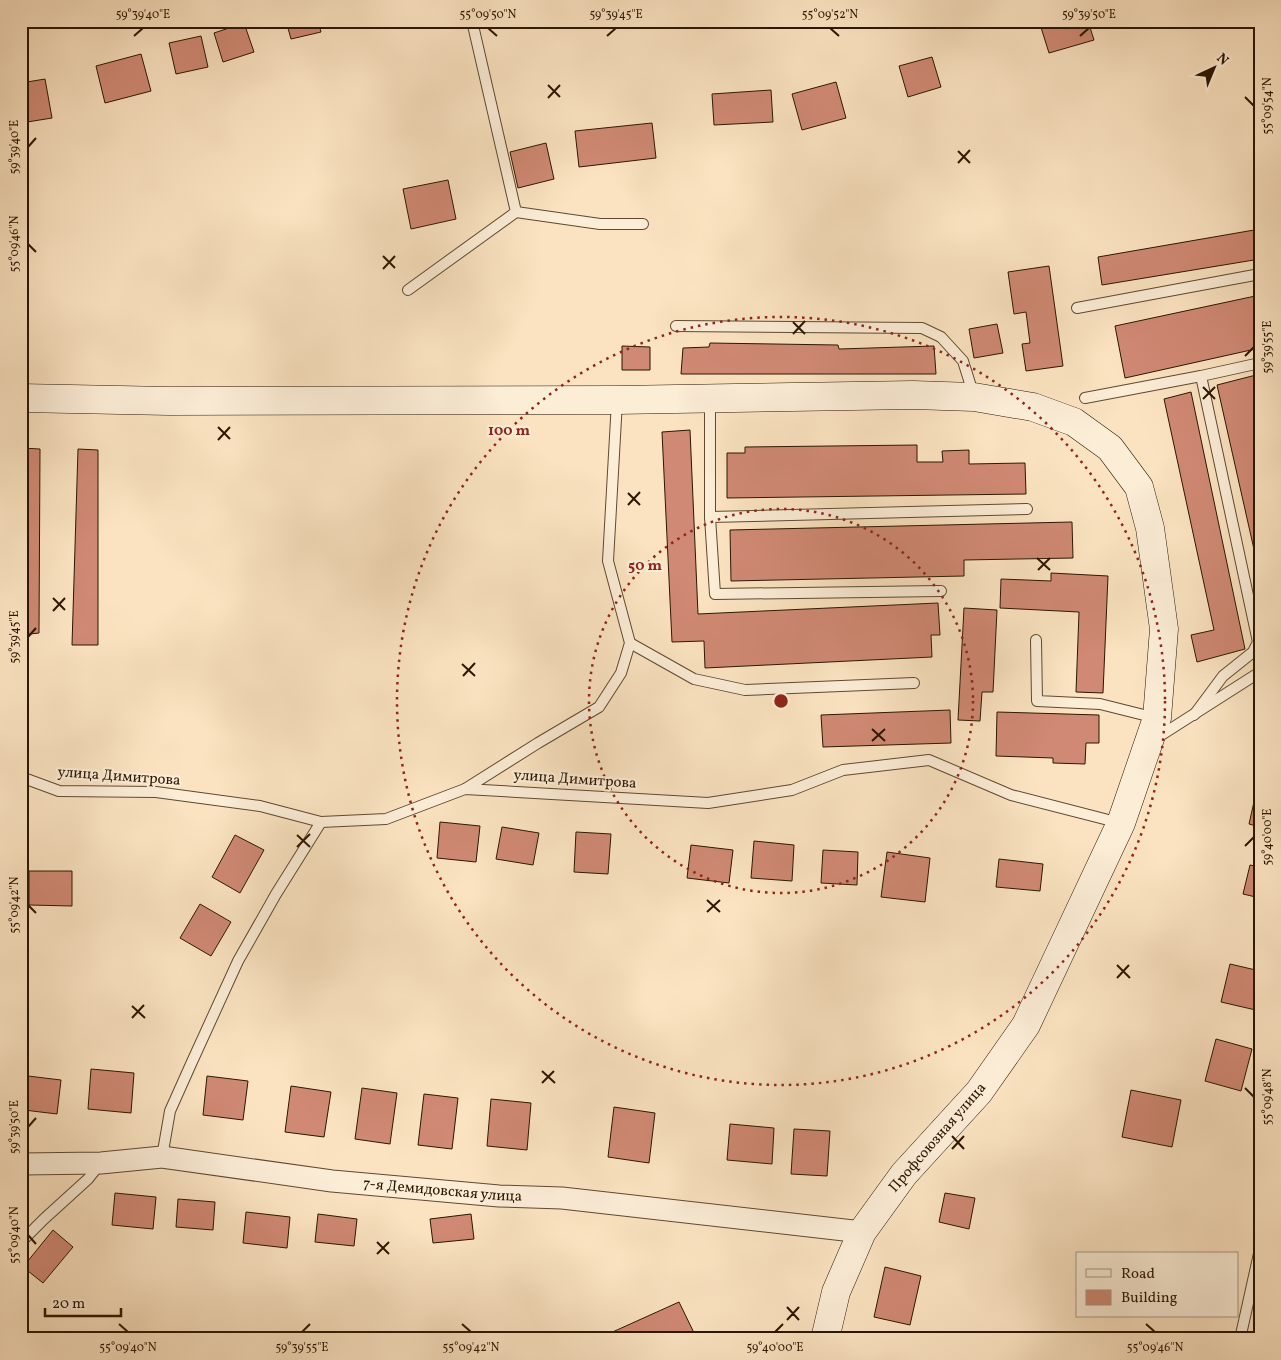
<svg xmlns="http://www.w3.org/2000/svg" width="1281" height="1360" font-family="Vollkorn,serif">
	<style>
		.building { fill: #d08974; stroke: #2b1600 }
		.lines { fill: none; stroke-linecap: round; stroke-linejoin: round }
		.lane-casing { stroke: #5f4930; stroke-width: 12 }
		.street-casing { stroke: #5f4930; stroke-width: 23 }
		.secondary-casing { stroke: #2b1600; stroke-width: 29 }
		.lane { stroke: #fcedd7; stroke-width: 10 }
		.street { stroke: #fcedd7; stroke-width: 21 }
		.secondary { stroke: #fcedd7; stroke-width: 28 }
		.ticks { fill: none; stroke: #2b1600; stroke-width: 2 }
		.ring { fill: none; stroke: #8f2418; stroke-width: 2.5; stroke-dasharray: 2.5 5 }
		.labels { text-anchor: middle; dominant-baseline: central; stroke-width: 4.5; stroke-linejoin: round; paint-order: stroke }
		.street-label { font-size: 15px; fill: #2b1600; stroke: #fcedd7 }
		.centre { fill: #8f2418; stroke: #fcedd7; stroke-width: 2.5 }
		.ring-label { font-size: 15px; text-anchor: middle; font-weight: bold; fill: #8f2418; stroke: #fcedd7; stroke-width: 4.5; stroke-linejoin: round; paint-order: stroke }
		.neatline { fill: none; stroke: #2b1600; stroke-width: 2 }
		.ticks-label { font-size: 12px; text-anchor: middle; fill: #2b1600 }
	</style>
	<rect width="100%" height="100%" fill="#fbe3c1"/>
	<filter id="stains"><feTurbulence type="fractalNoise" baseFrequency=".004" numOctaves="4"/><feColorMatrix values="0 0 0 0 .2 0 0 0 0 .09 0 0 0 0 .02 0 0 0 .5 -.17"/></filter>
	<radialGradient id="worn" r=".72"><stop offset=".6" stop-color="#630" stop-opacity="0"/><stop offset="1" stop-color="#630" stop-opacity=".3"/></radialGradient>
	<g class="building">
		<path d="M286 21H318L321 32 291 39Z"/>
		<path d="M1039 21H1088L1094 40 1049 53Z"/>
		<path d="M1128 21H1150L1130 27Z"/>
		<path d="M244 23 254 52 223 62 214 33Z"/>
		<path d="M201 36 208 67 176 74 169 43Z"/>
		<path d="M141 54 151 91 105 103 96 66Z"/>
		<path d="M932 57 941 87 908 97 899 66Z"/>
		<path d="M45 79 52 118 21 123V83Z"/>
		<path d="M836 82 846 118 802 130 792 94Z"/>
		<path d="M771 90 773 122 714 125 712 94Z"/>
		<path d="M652 123 656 158 579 167 575 131Z"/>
		<path d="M546 143 554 179 518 188 510 152Z"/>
		<path d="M448 180 456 219 411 229 403 189Z"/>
		<path d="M1260 229V259L1102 285 1098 257Z"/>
		<path d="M1049 266 1063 366 1026 371 1022 344 1030 343 1026 312 1014 314 1008 272Z"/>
		<path d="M1260 295V348L1125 378 1115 326Z"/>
		<path d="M997 324 1003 353 974 358 969 329Z"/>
		<path d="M710 343 838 345 839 349 934 346 936 374H681L683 348 709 347Z"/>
		<path d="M622 346 650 347V370H622Z"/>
		<path d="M1260 374V576L1217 385Z"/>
		<path d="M1191 392 1245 649 1197 662 1191 635 1214 630 1164 399Z"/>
		<path d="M690 430 698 614 938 603 940 635H931L932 657 705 668 704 641 672 642 662 432Z"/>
		<path d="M917 445V462H943L942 451 969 450V464L1025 463 1026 494 727 498V453H745V447Z"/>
		<path d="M21 448 40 449 39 633 21 635Z"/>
		<path d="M78 449 98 450V645H72Z"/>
		<path d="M1072 522 1073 558 964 560V576L731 581 730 530Z"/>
		<path d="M1051 573 1108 576 1103 693 1076 692 1079 612 1000 608 1001 579 1051 581Z"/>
		<path d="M964 608 997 610 993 692H982L980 721 958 720Z"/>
		<path d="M950 710 951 743 823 747 821 715Z"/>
		<path d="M997 712 1099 715V743H1086L1085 764 1053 763V758L996 756Z"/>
		<path d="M1258 784H1260V827L1249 824Z"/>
		<path d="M440 822 480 826 476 862 437 858Z"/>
		<path d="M502 827 539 833 533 865 496 859Z"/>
		<path d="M576 832 611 834 608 874 574 872Z"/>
		<path d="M235 835 264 850 240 893 212 877Z"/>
		<path d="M754 841 794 845 792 881 751 878Z"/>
		<path d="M691 845 733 850 729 883 687 878Z"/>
		<path d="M823 850 858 852 857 885 821 883Z"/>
		<path d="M887 852 930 858 925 902 881 897Z"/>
		<path d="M999 859 1043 864 1040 891 996 887Z"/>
		<path d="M1250 865 1260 867V898L1243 894Z"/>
		<path d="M29 871H72V906L29 905Z"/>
		<path d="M200 904 231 922 211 956 180 938Z"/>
		<path d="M1230 964 1260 971V1011L1221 1002Z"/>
		<path d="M1216 1039 1252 1049 1241 1091 1205 1081Z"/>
		<path d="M91 1069 134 1073 131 1113 88 1109Z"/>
		<path d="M28 1076 61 1080 57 1114 24 1110Z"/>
		<path d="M207 1076 248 1081 243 1120 203 1115Z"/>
		<path d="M291 1086 331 1092 324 1137 285 1132Z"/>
		<path d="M362 1088 397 1093 390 1144 355 1139Z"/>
		<path d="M1131 1090 1181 1100 1172 1147 1122 1137Z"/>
		<path d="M424 1094 458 1098 452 1149 418 1145Z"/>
		<path d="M491 1099 531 1103 527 1150 487 1146Z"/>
		<path d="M614 1107 655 1113 649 1163 608 1157Z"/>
		<path d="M730 1124 774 1128 772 1164 727 1160Z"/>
		<path d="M794 1129 830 1131 827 1176 791 1174Z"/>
		<path d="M115 1193 156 1197 153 1229 112 1225Z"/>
		<path d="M945 1193 975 1198 969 1229 939 1222Z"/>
		<path d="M178 1199 215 1202 213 1230 176 1227Z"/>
		<path d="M246 1212 290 1217 287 1248 243 1243Z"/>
		<path d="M318 1214 357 1219 354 1246 315 1242Z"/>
		<path d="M471 1214 474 1239 433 1243 430 1219Z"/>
		<path d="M53 1230 73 1247 43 1283 23 1267Z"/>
		<path d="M885 1267 921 1276 910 1325 874 1317Z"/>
		<path d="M679 1302 697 1339H597Z"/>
	</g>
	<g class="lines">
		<defs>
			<g id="lane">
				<path d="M516 212 600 224H643"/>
				<path d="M408 290 516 212 472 21"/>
				<path d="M1077 308 1260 274"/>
				<path d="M676 326 922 328 941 337 963 361 974 396"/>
				<path d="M1085 398 1201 376 1260 363"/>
				<path d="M710 399V517L715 594 941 591"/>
				<path d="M710 517 1027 509"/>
				<path d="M1036 640 1037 701 1100 704 1156 718"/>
				<path d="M630 643 694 679 745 690 914 683"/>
				<path d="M1194 715 1223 676 1253 652 1258 642 1201 376"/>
				<path d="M1155 739 1260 672"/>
				<path d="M21 777 59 791 156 792 260 806 321 822 386 819 465 789 708 803 792 790 843 770 929 760 1011 795 1120 823"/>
				<path d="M465 789 538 743 599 707 621 673 630 643 608 561 617 401"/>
				<path d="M162 1157 170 1111 191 1064 238 961 276 894 321 822"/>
				<path d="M21 1242 44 1219 88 1179 100 1164"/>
				<path d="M1240 1339 1260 1249"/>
			</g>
			<g id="street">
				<path id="s1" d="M21 1164 101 1163 162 1157 332 1181 499 1196 562 1198 862 1232"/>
			</g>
			<path id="secondary" d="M21 398 169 401 617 400 913 395 974 397 1033 407 1074 422 1110 448 1139 487 1150 528 1164 629 1157 718 1121 823 1026 1025 979 1092 904 1174 862 1232 836 1292 825 1339"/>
		</defs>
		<use href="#lane" class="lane-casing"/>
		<use href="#street" class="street-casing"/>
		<use href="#secondary" class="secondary-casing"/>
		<use href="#lane" class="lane"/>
		<use href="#street" class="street"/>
		<use href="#secondary" class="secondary"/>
	</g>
	<path class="ticks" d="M488 28 497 36M830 28 839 36M134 36 143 28M607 36 616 28M1080 36 1089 28M548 85 560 97M1245 97 1254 106M548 98 560 85M28 147 36 138M958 151 970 163M958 163 970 150M28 244 36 252M383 256 395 268M383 269 395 256M793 322 805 334M793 334 805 321M1245 356 1254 347M1203 387 1215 399M1203 399 1215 387M218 427 230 439M218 440 230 427M628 493 640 505M628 505 640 492M1037 558 1050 570M1038 570 1050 558M53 598 65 610M53 611 65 598M28 637 36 628M462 664 475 676M463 676 475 663M872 729 885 741M872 741 885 729M297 835 310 847M1245 846 1254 837M297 847 310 834M707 900 720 912M28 905 36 913M707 912 720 900M1117 965 1130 978M1117 978 1129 965M132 1006 145 1018M132 1018 144 1005M542 1071 555 1083M542 1083 554 1071M1245 1088 1254 1097M28 1127 36 1118M952 1136 964 1149M952 1149 964 1136M28 1235 36 1244M377 1242 389 1254M377 1254 389 1242M787 1307 799 1320M787 1320 799 1307M119 1324 128 1332M462 1324 471 1332M1146 1324 1155 1332M302 1332 310 1324M775 1332 783 1324"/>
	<g class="ring">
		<circle cx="781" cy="701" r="192"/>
		<circle cx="781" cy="701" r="384"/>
	</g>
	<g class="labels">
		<g class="street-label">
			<text transform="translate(119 777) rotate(4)">улица Димитрова</text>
			<text transform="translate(575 780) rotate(4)">улица Димитрова</text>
			<text transform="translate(938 1138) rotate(-49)">Профсоюзная улица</text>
			<text stroke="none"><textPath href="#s1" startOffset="424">7-я Демидовская улица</textPath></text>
		</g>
	</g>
	<circle cx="781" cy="701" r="8" class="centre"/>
	<g class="ring-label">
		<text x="509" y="435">100 m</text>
		<text x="645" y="570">50 m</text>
	</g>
	<rect width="1281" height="1360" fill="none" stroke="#fbe3c1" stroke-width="55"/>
	<rect x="1076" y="1252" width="162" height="65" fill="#fcedd7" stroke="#a89781"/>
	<rect x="1086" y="1269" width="25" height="8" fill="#fcedd7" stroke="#a89781"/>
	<text x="1121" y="1278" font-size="15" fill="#2b1600">Road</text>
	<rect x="1086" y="1290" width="25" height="15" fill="#d08974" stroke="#a89781"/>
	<text x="1121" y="1302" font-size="15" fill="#2b1600">Building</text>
	<g transform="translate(1214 68) rotate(44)" stroke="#fcedd7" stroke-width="4" paint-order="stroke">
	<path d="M0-4L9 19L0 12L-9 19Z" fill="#2b1600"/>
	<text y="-8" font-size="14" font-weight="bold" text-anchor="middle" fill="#2b1600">N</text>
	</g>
	<path d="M45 1308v8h76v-8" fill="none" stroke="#2b1600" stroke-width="2.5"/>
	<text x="52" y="1308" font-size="15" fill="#2b1600" stroke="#fcedd7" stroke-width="4" paint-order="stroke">20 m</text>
	<rect x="28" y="28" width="1226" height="1304" class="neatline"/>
	<g class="ticks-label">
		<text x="143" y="18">59°39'40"E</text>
		<text x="488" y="18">55°09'50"N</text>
		<text x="616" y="18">59°39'45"E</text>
		<text x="830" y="18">55°09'52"N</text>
		<text x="1089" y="18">59°39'50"E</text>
		<text transform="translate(1267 106) rotate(-90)" y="4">55°09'54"N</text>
		<text transform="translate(14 147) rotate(-90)" y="4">59°39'40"E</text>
		<text transform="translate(14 244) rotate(-90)" y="4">55°09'46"N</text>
		<text transform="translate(1267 347) rotate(-90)" y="4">59°39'55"E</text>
		<text transform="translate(14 637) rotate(-90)" y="4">59°39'45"E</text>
		<text transform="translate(1267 837) rotate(-90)" y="4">59°40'00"E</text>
		<text transform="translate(14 905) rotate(-90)" y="4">55°09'42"N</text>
		<text transform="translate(1267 1097) rotate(-90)" y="4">55°09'48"N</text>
		<text transform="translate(14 1127) rotate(-90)" y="4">59°39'50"E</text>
		<text transform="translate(14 1235) rotate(-90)" y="4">55°09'40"N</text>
		<text x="128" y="1351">55°09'40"N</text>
		<text x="302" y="1351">59°39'55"E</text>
		<text x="471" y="1351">55°09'42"N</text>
		<text x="775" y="1351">59°40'00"E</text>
		<text x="1155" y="1351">55°09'46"N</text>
	</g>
	<rect width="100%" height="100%" filter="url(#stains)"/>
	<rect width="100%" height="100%" fill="url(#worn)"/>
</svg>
